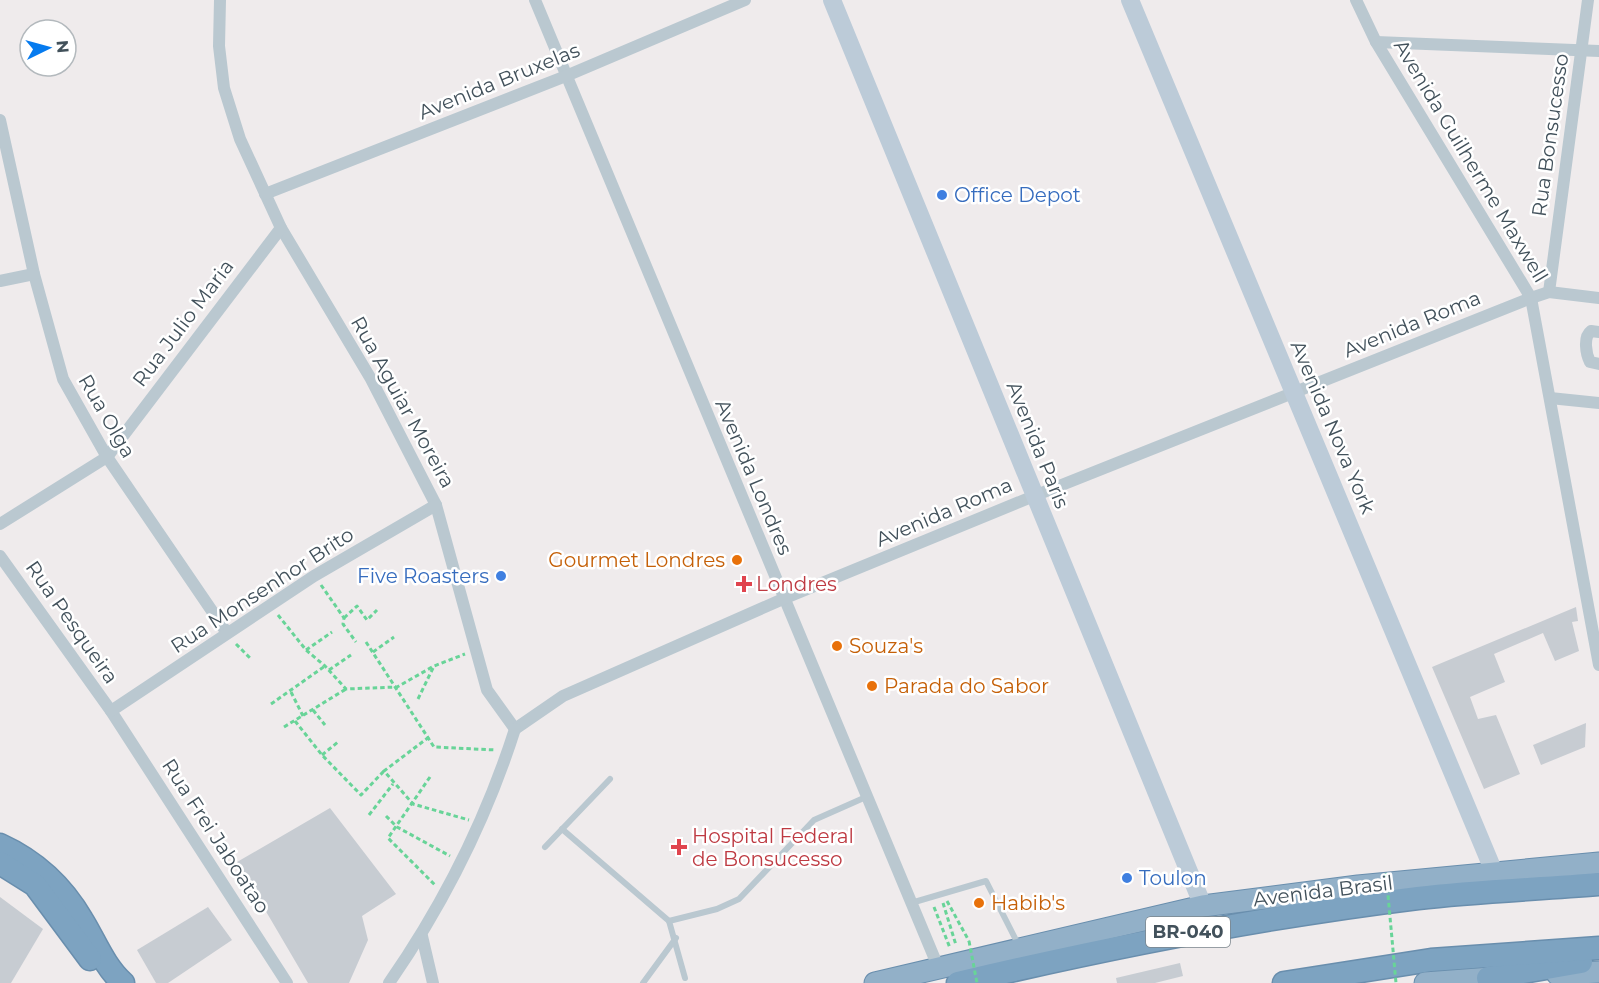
<svg xmlns="http://www.w3.org/2000/svg" width="1599" height="983" font-family="Montserrat,sans-serif">
	<style>
		.building { fill: #c7ccd2 }
		.lines { fill: none; stroke-linecap: round; stroke-linejoin: round }
		.trunk-casing { stroke: #698ead; stroke-width: 23 }
		.motorway-casing { stroke: #698ead; stroke-width: 25 }
		.path { stroke: #68d498; stroke-width: 3; stroke-dasharray: 4.5 3; stroke-linecap: butt }
		.service { stroke: #bac8d0; stroke-width: 6 }
		.minor { stroke: #bac8d0; stroke-width: 12 }
		.secondary { stroke: #bccbd8; stroke-width: 18 }
		.trunk { stroke: #92b0c8; stroke-width: 21 }
		.motorway { stroke: #7da3c1; stroke-width: 22 }
		.path-bridge { stroke: #68d498; stroke-width: 3; stroke-dasharray: 4.5 3; stroke-linecap: butt }
		.shop-dot { fill: #3f7fe0; stroke: #fff; stroke-width: 2 }
		.food-dot { fill: #e8710a; stroke: #fff; stroke-width: 2 }
		.health-dot { fill: #e0444e; stroke: #fff; stroke-width: 2 }
		.labels { text-anchor: middle; dominant-baseline: central; stroke-width: 5; stroke-linejoin: round; paint-order: stroke }
		.shield { fill: #fff; stroke: #7b858c; stroke-width: 1.5 }
		.shield-label { font-size: 18px; font-weight: bold; fill: #42515b }
		.street-label { font-size: 20px; fill: #42515b; stroke: #fff }
		.shop-label { font-size: 20px; fill: #366cbe; stroke: #fff; text-anchor: start }
		.food-label { font-size: 20px; fill: #c56008; stroke: #fff; text-anchor: start }
		.health-label { font-size: 20px; fill: #be3a42; stroke: #fff; text-anchor: start }
	</style>
	<rect width="100%" height="100%" fill="#efebec"/>
	<g class="building">
		<path d="M1576 607 1578 621 1572 622 1579 651 1555 661 1543 633 1494 654 1505 682 1470 697 1478 719 1496 715 1520 774 1484 789 1432 667Z"/>
		<path d="M1586 723 1585 747 1541 765 1533 745Z"/>
		<path d="M330 808 396 894 362 916 368 940 349 983H308L237 862Z"/>
		<path d="M0 897 43 929 11 983H0Z"/>
		<path d="M208 907 232 940 168 983H156L137 950Z"/>
		<path d="M1180 963 1183 976 1155 983H1117L1116 978Z"/>
	</g>
	<g class="lines">
		<defs>
			<g id="trunk">
				<path d="M1557 974 1599 972"/>
				<path d="M875 983 1203 906 1358 886 1599 863"/>
				<path d="M1425 983 1505 977"/>
			</g>
			<g id="motorway">
				<path d="M0 845C35 861 63 887 82 920 95 941 104 966 123 983"/>
				<path d="M0 863 35 885 90 959"/>
				<path d="M1488 978 1581 962"/>
				<path d="M958 983C1110 947 1262 917 1418 898 1478 891 1539 889 1599 884"/>
				<path d="M1284 983 1431 960 1599 948"/>
			</g>
		</defs>
		<use href="#trunk" class="trunk-casing"/>
		<use href="#motorway" class="motorway-casing"/>
		<g class="path">
			<path d="M321 585 344 618 343 624 356 642"/>
			<path d="M278 615 306 650 325 666 346 689 397 687 434 666 465 654"/>
			<path d="M344 618 357 606 367 620 377 610"/>
			<path d="M366 642 434 747 496 750"/>
			<path d="M236 644 251 659"/>
			<path d="M306 650 332 632"/>
			<path d="M373 652 394 637"/>
			<path d="M329 670 351 655"/>
			<path d="M291 692 303 716"/>
			<path d="M418 699 433 668"/>
			<path d="M271 704 325 666"/>
			<path d="M313 710 325 725"/>
			<path d="M295 721 322 755 361 795 384 771"/>
			<path d="M284 727 346 689"/>
			<path d="M429 737 384 771 413 804 469 820"/>
			<path d="M322 755 338 742"/>
			<path d="M430 777 388 838 435 885"/>
			<path d="M369 815 393 784"/>
			<path d="M386 816 397 827 450 856"/>
			<path d="M947 901 969 941"/>
			<path d="M943 903 956 945"/>
			<path d="M934 907 950 948"/>
		</g>
		<g class="service">
			<path d="M562 829 669 921 685 978"/>
			<path d="M545 847 610 779"/>
			<path d="M911 903 986 881 1018 944"/>
			<path d="M669 921 717 909 739 899 814 820 866 797"/>
			<path d="M643 983 676 938"/>
		</g>
		<g class="minor">
			<path d="M220 0 219 46 224 88 240 139 281 228 371 379 436 505 487 690 515 729"/>
			<path d="M535 0 939 969"/>
			<path d="M1356 0 1376 42 1531 298 1599 665"/>
			<path d="M1376 42 1599 51"/>
			<path d="M0 120 34 274 63 379 107 457 227 633"/>
			<path d="M265 194 566 76 745 0"/>
			<path d="M0 281 34 274"/>
			<path d="M1549 292 1588 0"/>
			<path d="M1599 332 1591 331C1583 337 1586 354 1590 362L1599 364"/>
			<path d="M1550 398 1599 403"/>
			<path d="M0 524 107 457 281 228"/>
			<path d="M0 556 111 711 287 983"/>
			<path d="M111 711 314 576 436 505"/>
			<path d="M515 729 563 696 783 599 1034 496 1531 298 1549 292 1599 298"/>
			<path d="M422 936 433 983"/>
			<path d="M389 983C443 905 486 820 515 729"/>
		</g>
		<g class="secondary">
			<path d="M832 0 1203 906"/>
			<path d="M1130 0 1494 872"/>
		</g>
		<use href="#trunk" class="trunk"/>
		<use href="#motorway" class="motorway"/>
		<g class="path-bridge">
			<path d="M1386 873 1396 983"/>
			<path d="M969 941 977 983"/>
		</g>
	</g>
	<g class="shop-dot">
		<circle cx="942" cy="195" r="6"/>
		<circle cx="501" cy="576" r="6"/>
		<circle cx="1127" cy="878" r="6"/>
	</g>
	<g class="food-dot">
		<circle cx="737" cy="560" r="6"/>
		<circle cx="837" cy="646" r="6"/>
		<circle cx="872" cy="686" r="6"/>
		<circle cx="979" cy="903" r="6"/>
	</g>
	<g class="health-dot">
		<path d="M741 575h6v6h6v6h-6v6h-6v-6h-6v-6h6z"/>
		<path d="M676 838h6v6h6v6h-6v6h-6v-6h-6v-6h6z"/>
	</g>
	<g class="labels">
		<rect class="shield" x="1146" y="917" width="84" height="30" rx="4.5"/>
		<g class="shield-label">
			<text x="1188" y="932">BR-040</text>
		</g>
		<g class="street-label">
			<text transform="translate(499 81) rotate(-22)">Avenida Bruxelas</text>
			<text transform="translate(1550 135) rotate(-82)">Rua Bonsucesso</text>
			<text transform="translate(1471 161) rotate(59)">Avenida Guilherme Maxwell</text>
			<text transform="translate(183 323) rotate(-53)">Rua Julio Maria</text>
			<text transform="translate(1412 324) rotate(-22)">Avenida Roma</text>
			<text transform="translate(403 402) rotate(61)">Rua Aguiar Moreira</text>
			<text transform="translate(107 416) rotate(60)">Rua Olga</text>
			<text transform="translate(1333 427) rotate(67)">Avenida Nova York</text>
			<text transform="translate(1038 445) rotate(68)">Avenida Paris</text>
			<text transform="translate(754 477) rotate(67)">Avenida Londres</text>
			<text transform="translate(944 512) rotate(-23)">Avenida Roma</text>
			<text transform="translate(262 590) rotate(-33)">Rua Monsenhor Brito</text>
			<text transform="translate(72 622) rotate(55)">Rua Pesqueira</text>
			<text transform="translate(216 836) rotate(57)">Rua Frei Jaboatao</text>
			<text transform="translate(1323 891) rotate(-7)">Avenida Brasil</text>
		</g>
		<g class="shop-label">
			<text x="954" y="195">Office Depot</text>
			<text x="489" y="576" text-anchor="end">Five Roasters</text>
			<text x="1139" y="878">Toulon</text>
		</g>
		<g class="food-label">
			<text x="725" y="560" text-anchor="end">Gourmet Londres</text>
			<text x="849" y="646">Souza's</text>
			<text x="884" y="686">Parada do Sabor</text>
			<text x="991" y="903">Habib's</text>
		</g>
		<g class="health-label">
			<text x="756" y="584">Londres</text>
			<text x="692" y="836">Hospital Federal<tspan x="692" dy="23">de Bonsucesso</tspan></text>
		</g>
	</g>
	<g transform="translate(48 48) rotate(85)"><circle r="28" fill="#ffffff" stroke="#b3b9bd" stroke-width="1.5"/>
	<path d="M0-4.5L10 22L0 15L-10 22Z" fill="#067bef"/>
	<text y="-9" font-size="16" font-weight="bold" text-anchor="middle" fill="#42515b">N</text>
	</g>
</svg>
